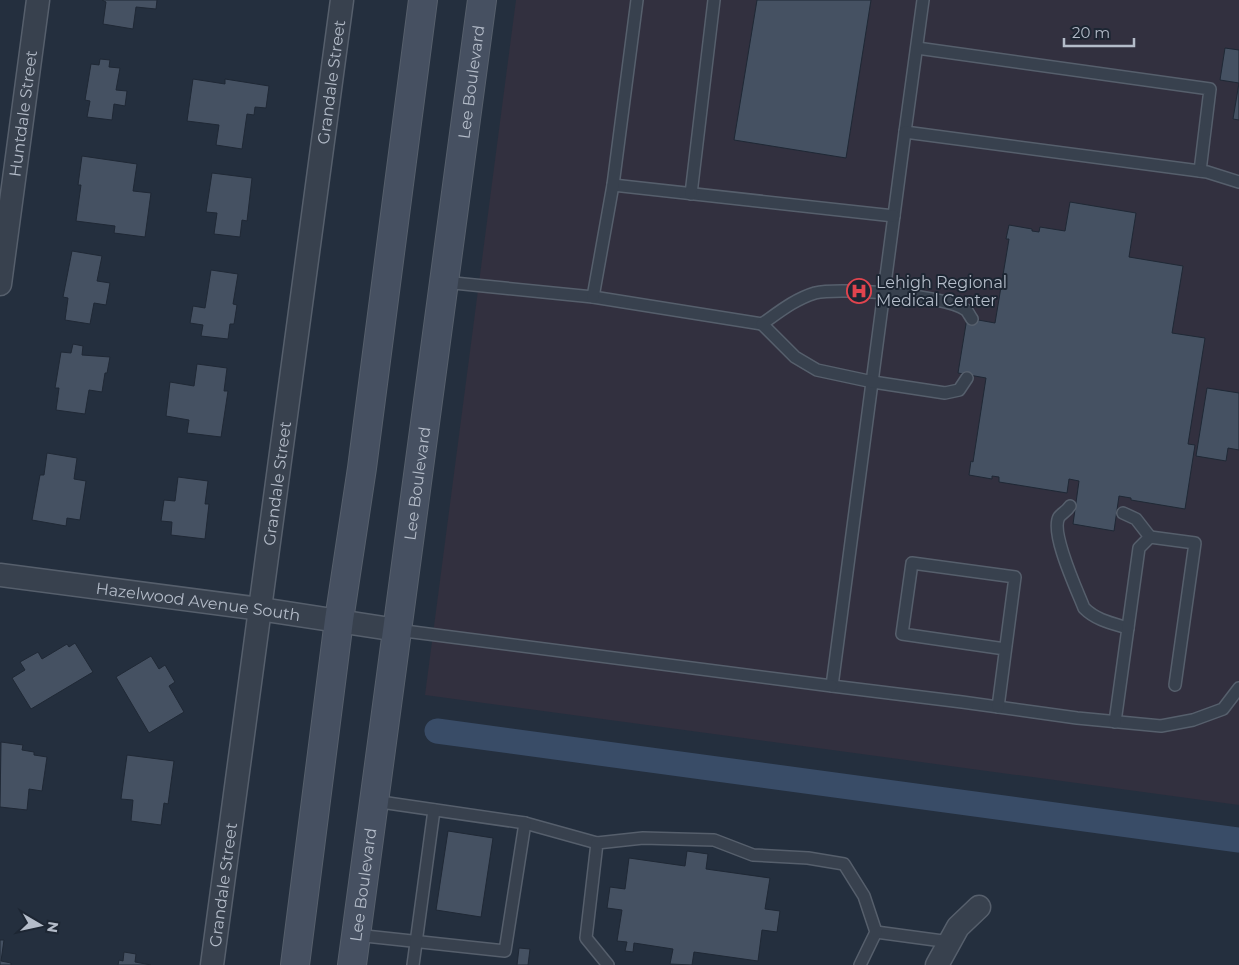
<svg xmlns="http://www.w3.org/2000/svg" width="1239" height="965" font-family="Montserrat,sans-serif">
	<style>
		.medical { fill: #32303f }
		.lines { fill: none; stroke-linecap: round; stroke-linejoin: round }
		.canal { stroke: #394c67; stroke-width: 25 }
		.building { fill: #455162; stroke: #1f2835 }
		.service-casing { stroke: #565f6c; stroke-width: 14 }
		.minor-casing { stroke: #565f6c; stroke-width: 25 }
		.secondary-casing { stroke: #565f6c; stroke-width: 30 }
		.service { stroke: #38414e; stroke-width: 11 }
		.minor { stroke: #38414e; stroke-width: 22 }
		.secondary { stroke: #465061; stroke-width: 28 }
		.labels { text-anchor: middle; dominant-baseline: central; stroke-width: 4; stroke-linejoin: round; paint-order: stroke }
		.street-label { font-size: 16px; fill: #b4bcc9; stroke: #1d2633 }
		.poi-label { font-size: 16px; fill: #b4bcc9; stroke: #1d2633; text-anchor: start }
	</style>
	<rect width="100%" height="100%" fill="#242f3e"/>
	<path class="medical" d="M516 0H1239V805L425 695Z"/>
	<g class="lines">
		<path class="canal" d="M437 731 1239 840"/>
	</g>
	<g class="building">
		<path d="M102 0H157L156 9 136 7 133 29 103 24 106 2Z"/>
		<path d="M757 0H871L846 158 734 140Z"/>
		<path d="M1225 48 1239 50V120L1233 119 1239 83 1220 80Z"/>
		<path d="M100 59 110 60 109 67 120 68 116 90 127 91 125 106 114 104 112 120 87 117 90 101 85 100 91 64 99 65Z"/>
		<path d="M193 79 225 84V79L269 86 266 108 255 107 254 115 247 114 242 149 216 145 219 125 187 121Z"/>
		<path d="M82 156 137 164 133 191 151 193 145 237 114 233 115 226 76 221 81 185H78Z"/>
		<path d="M212 173 252 178 247 221 242 220 240 237 214 234 217 213 206 212Z"/>
		<path d="M1070 202 1136 213 1129 257 1183 266 1172 333 1205 338 1188 444 1195 445 1185 509 1131 500V498L1119 496 1114 531 1073 524 1079 481 1069 479 1067 493 999 482V477L992 476V479L969 475 971 461 973 462 986 378 958 373 967 318 995 323 1009 239H1006L1009 225 1032 229V231L1039 232 1040 227 1065 231Z"/>
		<path d="M72 251 102 256 97 281 110 283 106 305 94 303 90 324 65 320 68 298 63 297Z"/>
		<path d="M211 270 238 274 233 304 237 305 234 324H230L228 339 201 336 203 325 190 323 193 306 205 308Z"/>
		<path d="M73 344 83 346 82 355 110 357 107 373H105L102 392 89 390 85 414 56 410 59 388H55L61 352 71 353Z"/>
		<path d="M197 364 227 368 224 391H228L221 437 187 433 189 420 166 416 170 382 194 386Z"/>
		<path d="M1207 388 1239 393V450L1228 448 1226 461 1196 456Z"/>
		<path d="M47 453 77 458 74 479 86 481 80 520 67 518 66 526 32 520 40 475H44Z"/>
		<path d="M178 477 208 481 205 504H209L205 539 171 535 172 522 161 521 164 500 175 501Z"/>
		<path d="M75 643 93 672 31 709 12 678 25 670 20 662 38 652 42 659 67 644 69 647Z"/>
		<path d="M151 656 159 669 165 665 175 682 169 686 184 712 149 733 116 677Z"/>
		<path d="M1 742 23 745 22 750 34 752V755L47 757 42 791 29 789 27 810 0 807Z"/>
		<path d="M127 755 174 761 168 804 164 803 161 825 131 821 133 800 121 799Z"/>
		<path d="M448 831 493 838 481 917 436 910Z"/>
		<path d="M687 851 708 854 706 869 770 878 765 909 780 911 777 932 762 930 758 961 694 952 692 965 670 964 673 949 634 943 633 952 625 951 627 942 617 941 622 910 607 908 610 887 625 889 629 858 685 866Z"/>
		<path d="M0 940H4L1 961 11 963V965H0Z"/>
		<path d="M519 948 530 949 528 965H517Z"/>
		<path d="M124 952 136 954 135 962 151 965H118L119 960 123 961Z"/>
	</g>
	<g class="lines">
		<defs>
			<g id="service">
				<path d="M917 48 1210 89 1200 171"/>
				<path d="M905 132 923 0"/>
				<path d="M1239 182 1207 172 905 132 832 686 962 702 1077 718 1161 726 1193 720 1223 709 1239 688"/>
				<path d="M613 185 894 216"/>
				<path d="M691 194 714 0"/>
				<path d="M444 282 593 297 762 324"/>
				<path d="M593 297 613 185 637 0"/>
				<path d="M967 378 959 390 945 393 873 382 817 370 795 357 762 324C779 312 795 299 815 293 839 287 946 295 966 310 968 312 970 316 972 319"/>
				<path d="M1070 506C1067 511 1062 513 1059 517 1050 533 1077 590 1084 608 1096 620 1111 623 1128 628"/>
				<path d="M1123 513 1136 519 1150 537"/>
				<path d="M397 630 832 686"/>
				<path d="M998 707 1015 577 912 563 902 634 1005 649"/>
				<path d="M1115 722 1139 548 1150 537 1195 543 1175 685"/>
				<path d="M525 823 597 843"/>
				<path d="M876 932 950 942"/>
				<path d="M356 935 505 951 525 823 374 801"/>
				<path d="M413 965 434 810"/>
				<path d="M608 965 586 938 597 843 643 838 714 840 753 855 808 858 844 864 864 896 876 932 860 965"/>
			</g>
			<g id="minor">
				<path id="s1" d="M0 284 38 0"/>
				<path id="s2" d="M0 575 260 609 397 630"/>
				<path id="s3" d="M212 965 342 0"/>
				<path d="M937 965 958 927 979 907"/>
			</g>
			<g id="secondary">
				<path d="M295 965 339 620 362 468 423 0"/>
				<path id="s4" d="M352 965 482 0"/>
			</g>
		</defs>
		<use href="#service" class="service-casing"/>
		<use href="#minor" class="minor-casing"/>
		<use href="#secondary" class="secondary-casing"/>
		<use href="#service" class="service"/>
		<use href="#minor" class="minor"/>
		<use href="#secondary" class="secondary"/>
	</g>
	<defs>
		<symbol id="hospital-ring" viewBox="-11 -11 22 22"><circle r="9.5" fill="#1d2633" stroke="#e0444e" stroke-width="1.5"/><path d="M-5-5h3v3.5h4V-5h3V5h-3V1.5h-4V5h-3Z" fill="#e0444e"/></symbol>
	</defs>
	<g fill-rule="evenodd">
		<use href="#hospital-ring" x="845" y="277" width="28" height="28"/>
	</g>
	<g class="labels">
		<g class="street-label">
			<text stroke="none"><textPath href="#s3" startOffset="891">Grandale Street</textPath></text>
			<text stroke="none"><textPath href="#s4" startOffset="891">Lee Boulevard</textPath></text>
			<text stroke="none"><textPath href="#s1" startOffset="172">Huntdale Street</textPath></text>
			<text stroke="none"><textPath href="#s4" startOffset="486">Lee Boulevard</textPath></text>
			<text stroke="none"><textPath href="#s3" startOffset="486">Grandale Street</textPath></text>
			<text stroke="none"><textPath href="#s2" startOffset="200">Hazelwood Avenue South</textPath></text>
			<text stroke="none"><textPath href="#s3" startOffset="81">Grandale Street</textPath></text>
			<text stroke="none"><textPath href="#s4" startOffset="81">Lee Boulevard</textPath></text>
		</g>
		<g class="poi-label">
			<text x="876" y="282">Lehigh Regional<tspan x="876" dy="18">Medical Center</tspan></text>
		</g>
	</g>
	<g transform="translate(40 925) rotate(99)" stroke="#1d2633" stroke-width="4" paint-order="stroke">
	<path d="M0-4L9 19L0 12L-9 19Z" fill="#b4bcc9"/>
	<text y="-8" font-size="14" font-weight="bold" text-anchor="middle" fill="#b4bcc9">N</text>
	</g>
	<path d="M1064 38v8h70v-8" fill="none" stroke="#b4bcc9" stroke-width="2.5"/>
	<text x="1072" y="38" font-size="15" fill="#b4bcc9" stroke="#1d2633" stroke-width="4" paint-order="stroke">20 m</text>
</svg>
